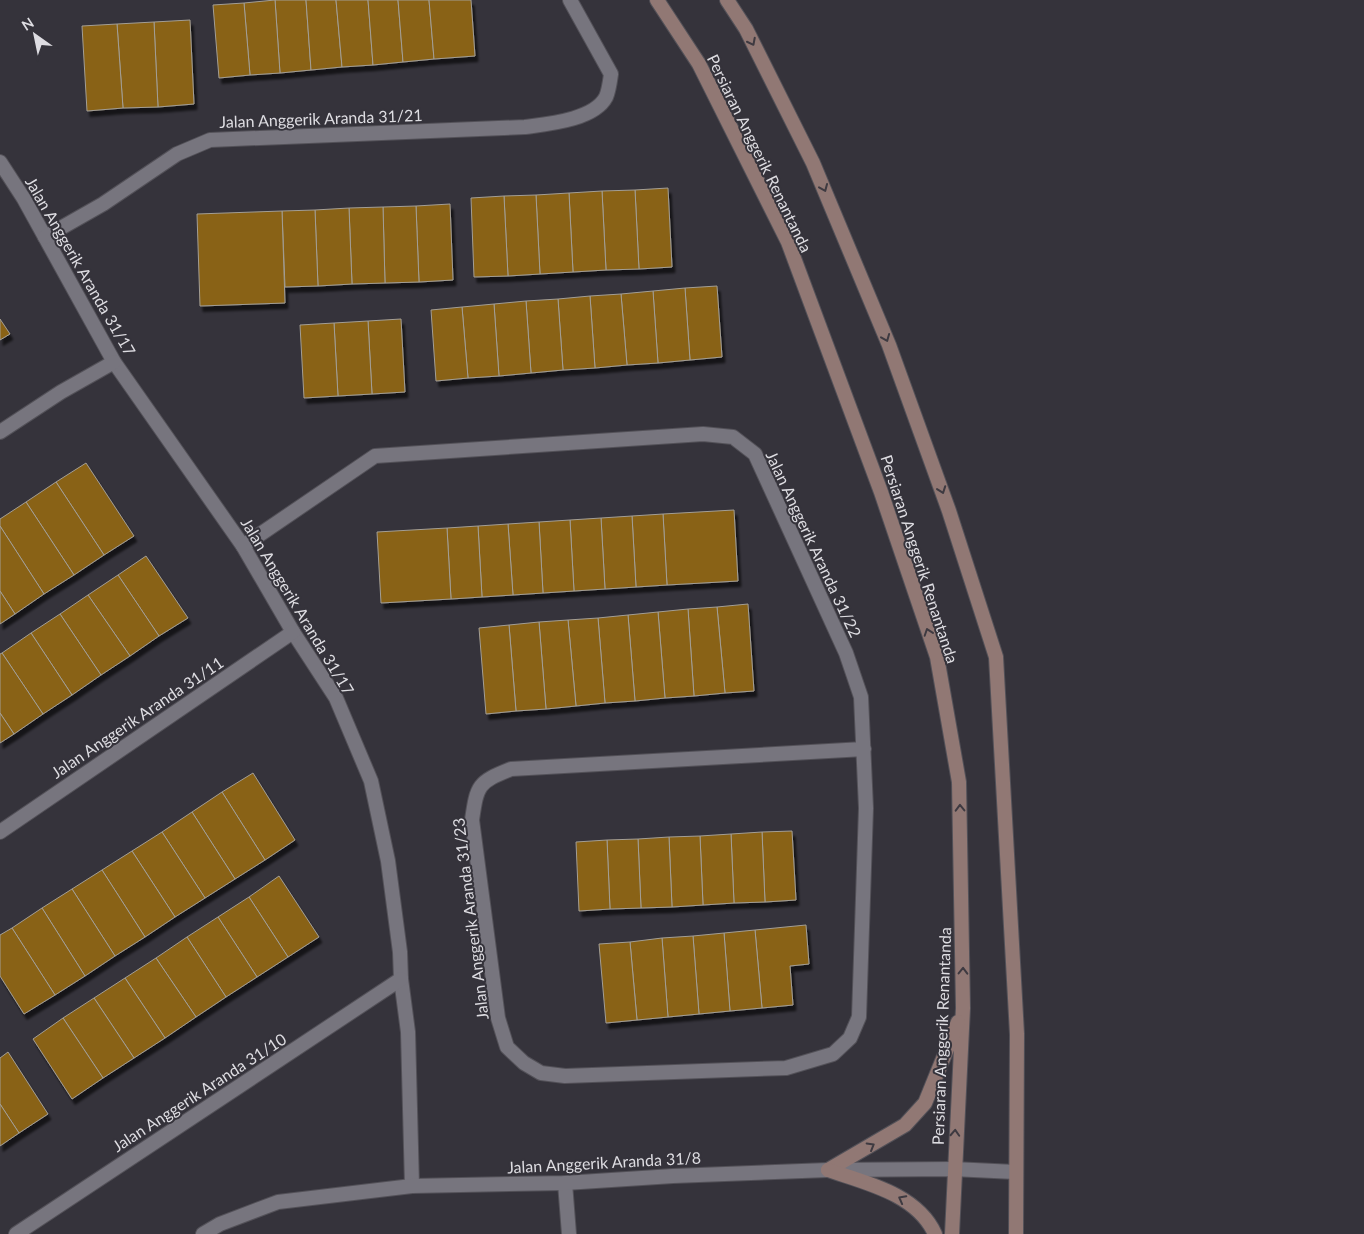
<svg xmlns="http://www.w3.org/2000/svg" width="1364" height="1234" font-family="Lato,sans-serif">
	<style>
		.building { fill: #896214; stroke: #a39e95; filter: url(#shadow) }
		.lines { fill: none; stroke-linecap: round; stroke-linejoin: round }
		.minor-casing { stroke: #535158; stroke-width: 16 }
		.secondary-casing { stroke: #535158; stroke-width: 16 }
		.minor { stroke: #77757e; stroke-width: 14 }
		.secondary { stroke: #917874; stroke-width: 14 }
		.oneway { stroke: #3e3a41 }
		.labels { text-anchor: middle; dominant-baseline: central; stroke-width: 4; stroke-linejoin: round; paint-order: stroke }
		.street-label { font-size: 16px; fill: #dedde2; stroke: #35333b }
	</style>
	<defs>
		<filter id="shadow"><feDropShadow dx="3" dy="5.5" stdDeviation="1" flood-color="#0009"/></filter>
	</defs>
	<rect width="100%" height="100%" fill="#35333b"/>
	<g class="building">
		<path d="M275 0H306L311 70 280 73Z"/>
		<path d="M275 0 280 73 250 75 244 3Z"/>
		<path d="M306 0H336L342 67 311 70Z"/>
		<path d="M336 0H368L373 65 342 67Z"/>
		<path d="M368 0H398L403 62 373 65Z"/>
		<path d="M398 0H429L434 59 403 62Z"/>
		<path d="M429 0H471L475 56 434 59Z"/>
		<path d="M244 3 250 75 219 78 213 5Z"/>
		<path d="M190 20 194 104 158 107 154 22Z"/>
		<path d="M154 22 158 107 123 108 117 24Z"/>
		<path d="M117 24 123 108 87 111 82 26Z"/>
		<path d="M668 188 672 267 639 269 635 190Z"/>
		<path d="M635 190 639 269 606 270 602 191Z"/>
		<path d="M602 191 606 270 573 272 569 193Z"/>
		<path d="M569 193 573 272 540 274 536 195Z"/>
		<path d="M536 195 540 274 508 276 504 196Z"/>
		<path d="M504 196 508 276 474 277 471 198Z"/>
		<path d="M450 204 453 280 419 282 416 206Z"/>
		<path d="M416 206 419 282 385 283 383 207Z"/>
		<path d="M383 207 385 283 352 284 349 208Z"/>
		<path d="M349 208 352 284 318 286 315 210Z"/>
		<path d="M315 210 318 286 285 287 282 211Z"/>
		<path d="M282 211 285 303 200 306 197 214Z"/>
		<path d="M717 286 722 357 690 360 685 288Z"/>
		<path d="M685 288 690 360 658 363 653 291Z"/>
		<path d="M653 291 658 363 627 365 621 294Z"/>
		<path d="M621 294 627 365 595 368 590 296Z"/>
		<path d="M590 296 595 368 563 370 558 299Z"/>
		<path d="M558 299 563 370 531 373 526 301Z"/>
		<path d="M526 301 531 373 499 376 494 304Z"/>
		<path d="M494 304 499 376 468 378 462 307Z"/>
		<path d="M462 307 468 378 436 381 431 310Z"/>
		<path d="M0 319 10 334 0 340Z"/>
		<path d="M401 319 405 392 372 394 368 321Z"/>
		<path d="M368 321 372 394 338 396 334 323Z"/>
		<path d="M334 323 338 396 304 398 300 325Z"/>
		<path d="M86 463 134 536 104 555 56 482Z"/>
		<path d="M56 482 104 555 74 575 26 502Z"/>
		<path d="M26 502 74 575 44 594 0 526V519Z"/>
		<path d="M734 510 738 581 667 585 663 514Z"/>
		<path d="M663 514 667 585 636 587 632 516Z"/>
		<path d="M632 516 636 587 605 589 601 518Z"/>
		<path d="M601 518 605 589 574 591 570 520Z"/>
		<path d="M570 520 574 591 543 593 539 522Z"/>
		<path d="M539 522 543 593 513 595 508 524Z"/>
		<path d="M508 524 513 595 482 597 478 526Z"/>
		<path d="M0 526 44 594 15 614 0 591Z"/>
		<path d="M478 526 482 597 451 599 447 528Z"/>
		<path d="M447 528 451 599 381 603 377 532Z"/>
		<path d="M146 556 188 618 159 636 118 575Z"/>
		<path d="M118 575 159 636 130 656 88 595Z"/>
		<path d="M0 591 15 614 0 624Z"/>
		<path d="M88 595 130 656 101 675 60 614Z"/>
		<path d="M748 604 754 691 725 693 717 607Z"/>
		<path d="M717 607 725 693 694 696 688 609Z"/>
		<path d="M688 609 694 696 665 698 658 612Z"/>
		<path d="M658 612 665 698 635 701 628 615Z"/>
		<path d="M60 614 101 675 72 695 31 633Z"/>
		<path d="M628 615 635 701 605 703 598 618Z"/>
		<path d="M598 618 605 703 576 706 568 620Z"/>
		<path d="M568 620 576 706 546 709 539 622Z"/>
		<path d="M539 622 546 709 516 711 509 625Z"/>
		<path d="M509 625 516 711 486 714 479 628Z"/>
		<path d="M31 633 72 695 43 714 2 653Z"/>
		<path d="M2 653 43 714 14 734 0 713V654Z"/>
		<path d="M0 713 14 734 0 743Z"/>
		<path d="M253 773 295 840 265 860 222 792Z"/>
		<path d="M222 792 265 860 235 879 192 812Z"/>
		<path d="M192 812 235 879 205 898 162 832Z"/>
		<path d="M792 831 796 900 765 902 762 832Z"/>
		<path d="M162 832 205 898 175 917 132 851Z"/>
		<path d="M762 832 765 902 734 903 731 834Z"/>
		<path d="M731 834 734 903 703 905 700 836Z"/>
		<path d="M700 836 703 905 672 907 669 837Z"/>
		<path d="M669 837 672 907 641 908 638 839Z"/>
		<path d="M638 839 641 908 610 909 607 840Z"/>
		<path d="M607 840 610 909 579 911 576 842Z"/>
		<path d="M132 851 175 917 145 937 102 870Z"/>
		<path d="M102 870 145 937 115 956 72 889Z"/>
		<path d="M279 876 319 937 288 957 249 897Z"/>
		<path d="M72 889 115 956 85 976 42 908Z"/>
		<path d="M249 897 288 957 257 977 218 917Z"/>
		<path d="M42 908 85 976 55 995 12 928Z"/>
		<path d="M218 917 257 977 226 997 187 937Z"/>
		<path d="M806 925 809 964 790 966 793 1005 762 1008 755 930Z"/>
		<path d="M12 928 55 995 24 1014 0 976V935Z"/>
		<path d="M755 930 762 1008 730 1011 724 933Z"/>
		<path d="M724 933 730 1011 699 1014 693 936Z"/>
		<path d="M693 936 699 1014 668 1017 662 938Z"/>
		<path d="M187 937 226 997 196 1017 156 958Z"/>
		<path d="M662 938 668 1017 637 1020 630 942Z"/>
		<path d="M630 942 637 1020 606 1023 599 944Z"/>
		<path d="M156 958 196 1017 165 1038 125 978Z"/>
		<path d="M125 978 165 1038 134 1058 94 998Z"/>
		<path d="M94 998 134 1058 103 1078 63 1018Z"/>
		<path d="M63 1018 103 1078 72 1099 33 1039Z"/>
		<path d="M8 1052 48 1114 19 1133 0 1104V1058Z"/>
		<path d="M0 1104 19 1133 0 1146Z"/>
	</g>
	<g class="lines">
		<defs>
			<g id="minor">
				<path d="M0 162 24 199 114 362 243 546 293 632 336 698 371 781 388 861 400 952 401 979 408 1032 412 1186"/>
				<path d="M45 237 103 204 177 154 210 140 525 127C547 124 594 120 606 97 609 90 610 81 611 74L570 0"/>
				<path d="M0 432 61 392 114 362"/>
				<path d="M243 546 375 456 703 434 733 437 755 454 846 653 861 697 866 808 859 1017 850 1038 833 1054 786 1068 565 1076 541 1073 524 1063 507 1047 498 1018 472 820C477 785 478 782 511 769L864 749"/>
				<path d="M0 832 293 632"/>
				<path d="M565 1183 569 1234"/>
				<path d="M16 1234 401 979"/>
				<path d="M203 1234 220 1224 278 1202 412 1186 565 1183 673 1176 828 1170 953 1169 1015 1172"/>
			</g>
			<g id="secondary">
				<path d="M657 0 699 64 788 242 881 492 937 657 959 782 963 1008 952 1234"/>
				<path d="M727 0 746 29 813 163 889 345 949 511 996 657 1017 1034 1016 1234"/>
				<path d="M828 1170 905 1125 925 1103 958 1022"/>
				<path d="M828 1170C866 1183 917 1194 935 1234"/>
			</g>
		</defs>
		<use href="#minor" class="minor-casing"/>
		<use href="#secondary" class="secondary-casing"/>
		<use href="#minor" class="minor"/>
		<use href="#secondary" class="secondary"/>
	</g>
	<defs><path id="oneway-chevron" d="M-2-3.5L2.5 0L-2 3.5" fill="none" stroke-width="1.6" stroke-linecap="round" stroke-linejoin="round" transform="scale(1.25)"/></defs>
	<g class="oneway">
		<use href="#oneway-chevron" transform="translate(752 42) rotate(63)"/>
		<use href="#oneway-chevron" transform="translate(824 188) rotate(67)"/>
		<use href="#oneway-chevron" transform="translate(886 338) rotate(68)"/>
		<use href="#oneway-chevron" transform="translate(942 490) rotate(70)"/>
		<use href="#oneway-chevron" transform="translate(928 632) rotate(-109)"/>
		<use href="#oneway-chevron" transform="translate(960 808) rotate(-91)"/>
		<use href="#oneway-chevron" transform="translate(963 971) rotate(-89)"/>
		<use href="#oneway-chevron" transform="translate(955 1133) rotate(-87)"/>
		<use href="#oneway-chevron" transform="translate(871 1146) rotate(-30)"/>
		<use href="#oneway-chevron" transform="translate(902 1199) rotate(-152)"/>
	</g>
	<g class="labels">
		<g class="street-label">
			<text transform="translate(321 118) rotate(-2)">Jalan Anggerik Aranda 31/21</text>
			<text transform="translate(760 153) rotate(64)">Persiaran Anggerik Renantanda</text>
			<text transform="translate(81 266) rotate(60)">Jalan Anggerik Aranda 31/17</text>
			<text transform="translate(814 544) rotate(65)">Jalan Anggerik Aranda 31/22</text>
			<text transform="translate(920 559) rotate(72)">Persiaran Anggerik Renantanda</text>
			<text transform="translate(298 606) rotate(59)">Jalan Anggerik Aranda 31/17</text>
			<text transform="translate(137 717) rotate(-34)">Jalan Anggerik Aranda 31/11</text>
			<text transform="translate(470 919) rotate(-97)">Jalan Anggerik Aranda 31/23</text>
			<text transform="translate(941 1036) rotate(-88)">Persiaran Anggerik Renantanda</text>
			<text transform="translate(199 1092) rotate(-33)">Jalan Anggerik Aranda 31/10</text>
			<text transform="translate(604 1162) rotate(-3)">Jalan Anggerik Aranda 31/8</text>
		</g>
	</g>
	<g transform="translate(35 35) rotate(327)" stroke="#35333b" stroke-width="4" paint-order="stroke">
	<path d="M0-4L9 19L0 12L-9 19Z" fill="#dedde2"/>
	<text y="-8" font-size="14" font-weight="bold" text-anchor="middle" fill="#dedde2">N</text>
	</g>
</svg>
